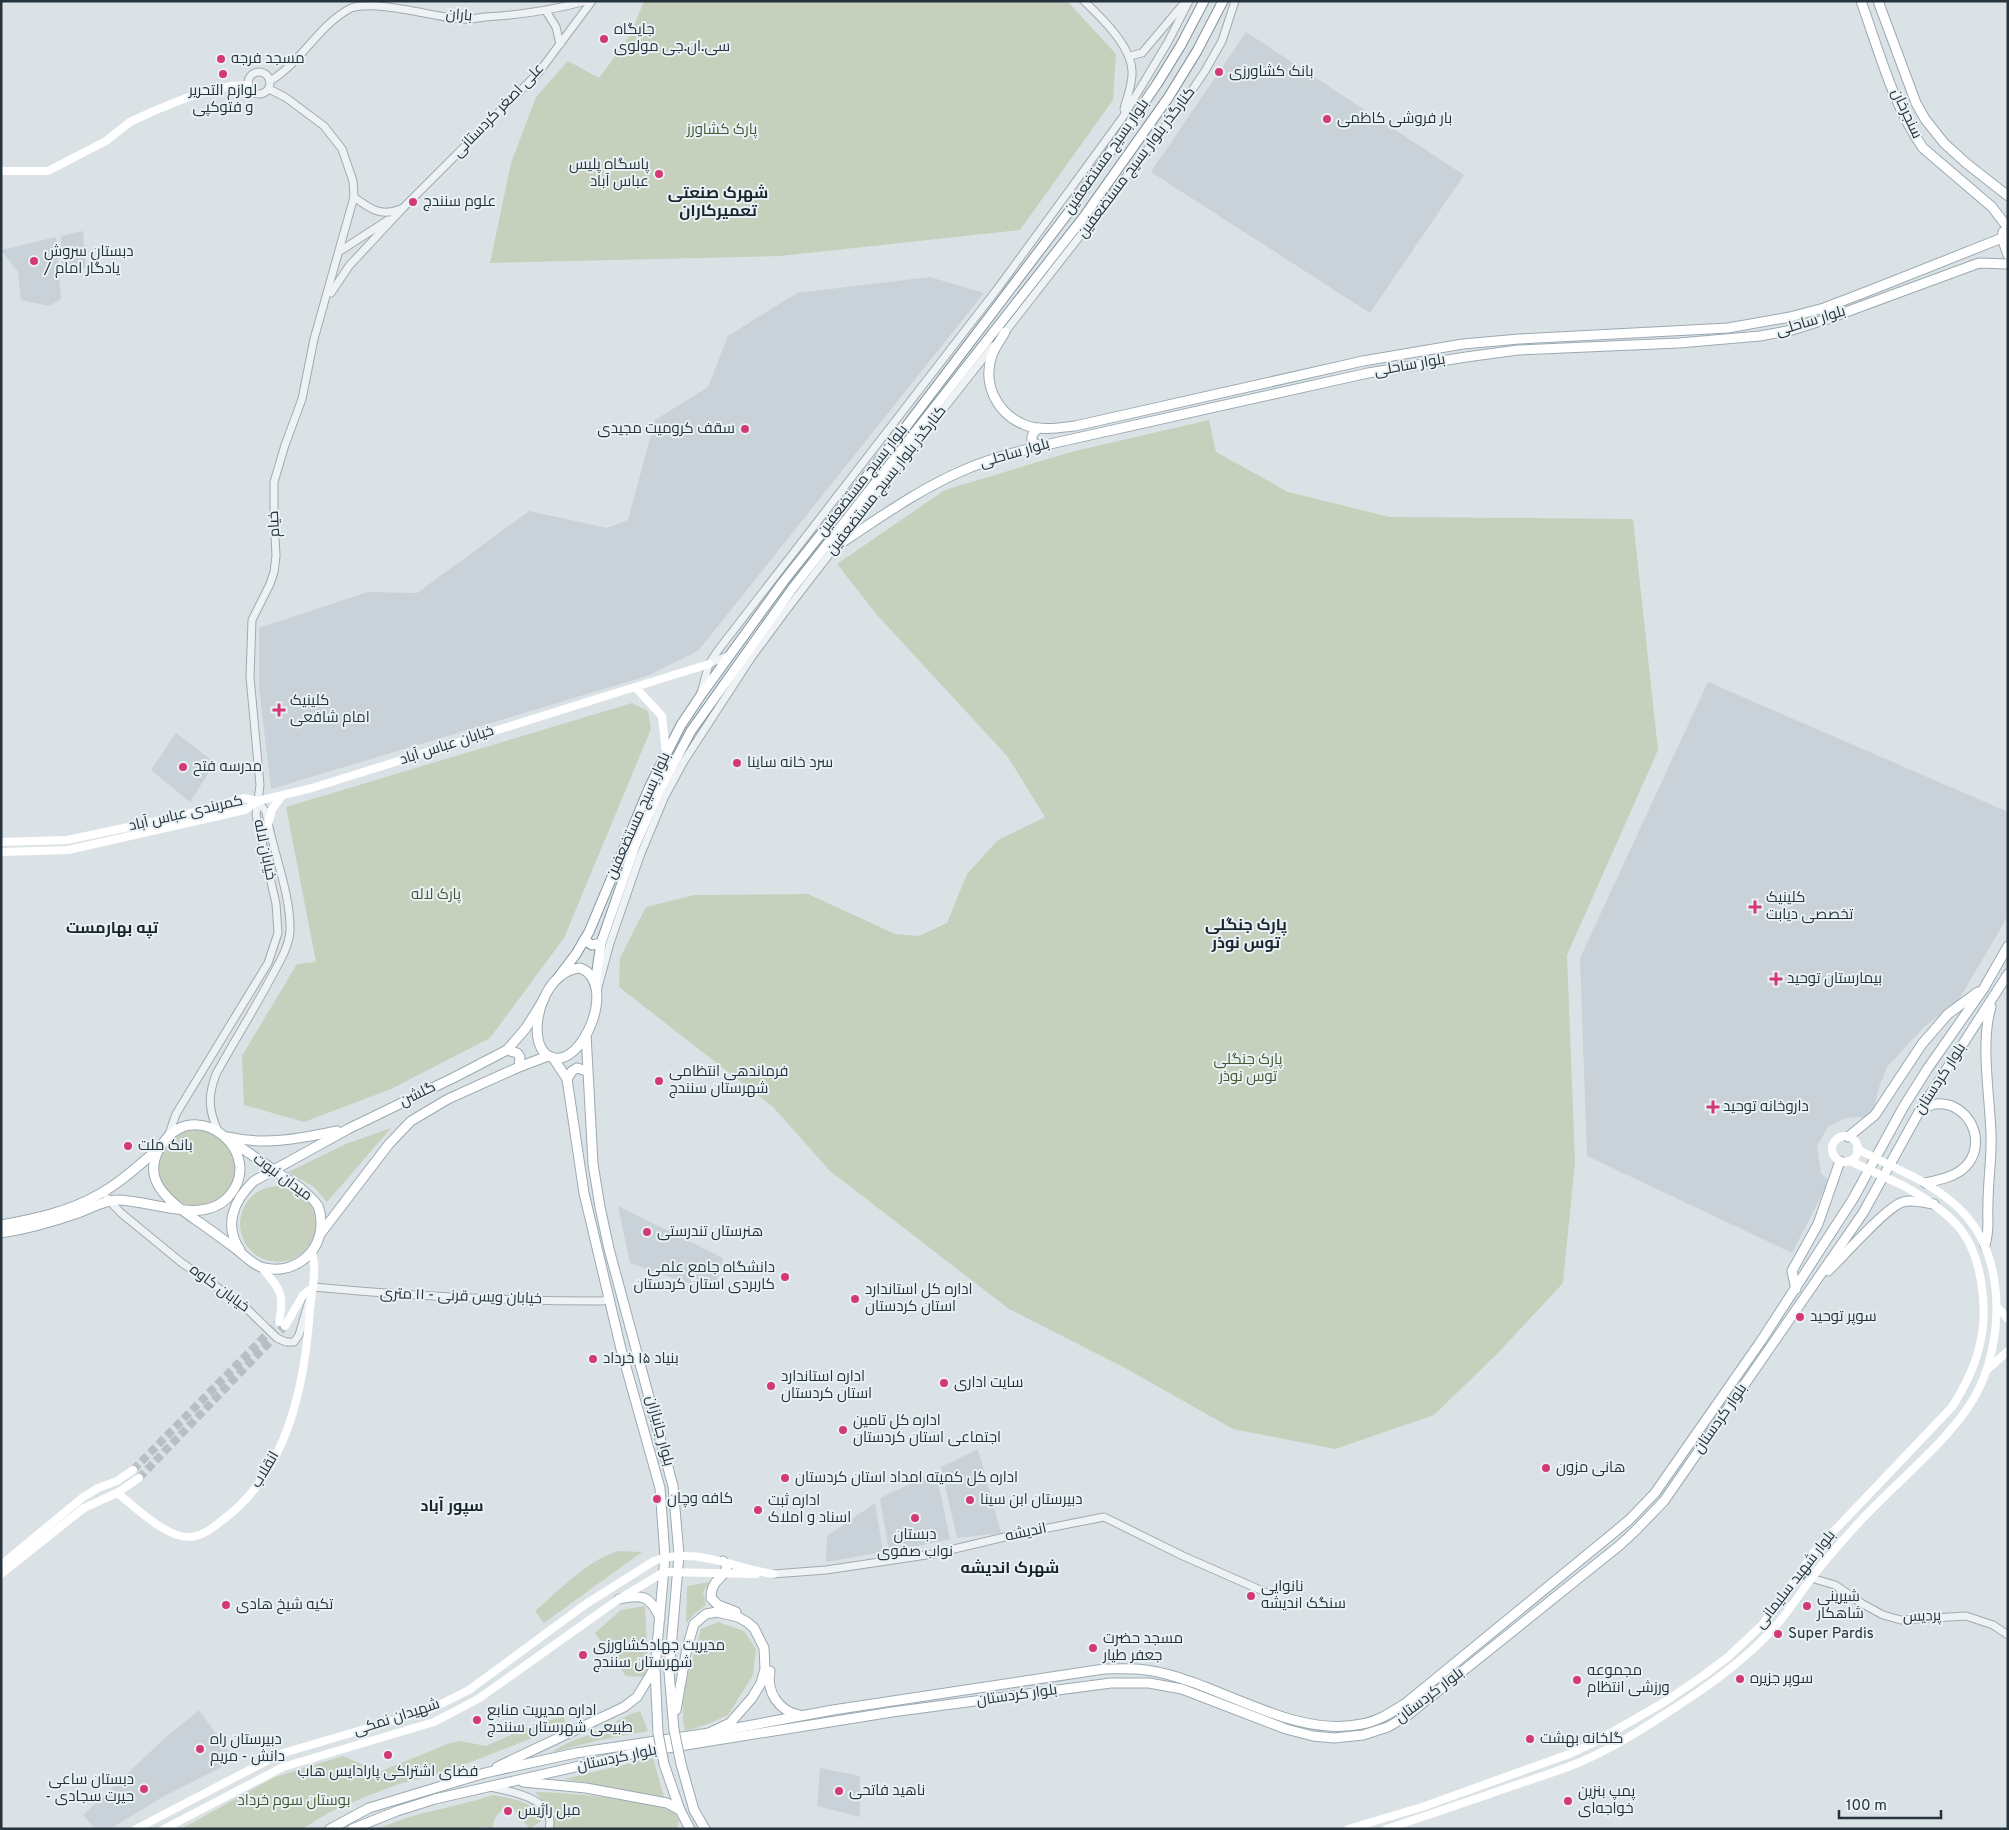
<svg xmlns="http://www.w3.org/2000/svg" width="2009" height="1830" font-family="Overpass,Cairo,sans-serif">
	<style>
		.built { fill: #c9d2d8 }
		.green { fill: #c6d0bc }
		.lines { fill: none; stroke-linecap: round; stroke-linejoin: round }
		.secondary-tunnel { stroke: #b6bfc4; stroke-width: 8; stroke-dasharray: 8 4; stroke-linecap: butt }
		.tertiary-casing { stroke: #a0aab0; stroke-width: 9 }
		.primary-casing { stroke: #9aaab2; stroke-width: 11 }
		.trunk-casing { stroke: #82949d; stroke-width: 11 }
		.tertiary { stroke: #eef2f4; stroke-width: 7 }
		.secondary { stroke: #fff; stroke-width: 8 }
		.primary { stroke: #fff; stroke-width: 9 }
		.trunk { stroke: #fff; stroke-width: 9 }
		.primary-bridge-casing { stroke: #9aaab2; stroke-width: 11; stroke-linecap: butt }
		.secondary-bridge { stroke: #fff; stroke-width: 8 }
		.primary-bridge { stroke: #fff; stroke-width: 9 }
		.poi-dot { fill: #d33877; stroke: #eaf1f4; stroke-width: 2 }
		.labels { text-anchor: middle; dominant-baseline: central; stroke-width: 4; stroke-linejoin: round; paint-order: stroke }
		.street-label { font-size: 15px; fill: #24333c; stroke: #eaf1f4 }
		.poi-label { font-size: 15px; fill: #24333c; stroke: #eaf1f4; text-anchor: start }
		.park-label { font-size: 15px; fill: #435931; stroke: #eaf1f4 }
		.neighbourhood-label { font-size: 16px; font-weight: bold; fill: #17242d; stroke: #eaf1f4 }
	</style>
	<rect width="100%" height="100%" fill="#dbe2e6"/>
	<g class="built">
		<path d="M1246 32 1464 175 1370 313 1151 172Z"/>
		<path d="M83 231 86 267 62 276 61 236Z"/>
		<path d="M56 237 61 299 49 306 21 300 18 272 1 250Z"/>
		<path d="M930 277 984 293 698 651 647 676 271 789 259 687V628L368 592 417 593 529 511 607 528 628 520 655 420 708 387 728 336 797 293Z"/>
		<path d="M1708 682 2008 812V916L1958 1001 1924 1027 1887 1067 1878 1090 1872 1121 1861 1117 1845 1118 1828 1127 1817 1146 1821 1173 1829 1181 1792 1253 1587 1156 1580 958Z"/>
		<path d="M176 733 215 763 190 802 151 770Z"/>
		<path d="M618 1206 723 1258 714 1292 630 1263Z"/>
		<path d="M978 1449 1001 1533 957 1538 941 1467Z"/>
		<path d="M936 1472 950 1539 889 1552 880 1498Z"/>
		<path d="M875 1503 883 1552 826 1562 827 1536Z"/>
		<path d="M199 1710 235 1760 161 1798 110 1829H95L83 1815 164 1739Z"/>
		<path d="M820 1768 860 1776V1817L817 1806Z"/>
	</g>
	<g class="green">
		<path d="M644 1H1067L1116 54 1113 100 1020 230 780 256 490 263 511 163 536 97 568 61 599 78 630 36Z"/>
		<path d="M1209 420 1216 452 1288 492 1390 517 1633 519 1658 750 1567 955 1575 1162 1563 1283 1497 1354 1434 1415 1335 1449 1233 1429 1125 1368 1009 1309 830 1171 773 1107 619 987 620 958 646 907 694 895 808 894 895 934 919 936 947 923 967 874 998 840 1045 817 1008 757 877 615 837 564 945 490 1071 452Z"/>
		<path d="M632 703 648 711 651 729 564 938 490 1038 391 1089 304 1122 244 1105 242 1056 297 964 316 962 286 807Z"/>
		<path d="M391 1128 327 1202 314 1187 288 1172 346 1144Z"/>
		<circle cx="197" cy="1168" r="38"/>
		<circle cx="278" cy="1224" r="38"/>
		<path d="M619 1551 642 1552 544 1623 535 1611C560 1590 587 1560 619 1551Z"/>
		<path d="M709 1582 703 1592 706 1605 695 1613 686 1623 687 1586Z"/>
		<path d="M645 1606 648 1667 643 1677 626 1676 595 1633 621 1610Z"/>
		<path d="M718 1622 744 1631 756 1649 753 1675 728 1715 708 1724 685 1731C677 1698 693 1661 701 1629Z"/>
		<path d="M640 1711 648 1731 595 1741 550 1753C565 1743 576 1740 593 1733 609 1726 623 1716 640 1711Z"/>
		<path d="M563 1717 567 1724 451 1770 399 1784 367 1796 328 1813 302 1829H181L275 1777 343 1756 379 1772 450 1743 460 1741 486 1746 537 1723Z"/>
		<path d="M653 1758 664 1797 564 1779Z"/>
		<path d="M535 1792C582 1793 629 1799 674 1811L679 1821 677 1829H552L555 1814Z"/>
		<path d="M493 1795C511 1799 536 1800 541 1821L530 1829 510 1805C499 1813 493 1815 493 1829L484 1827 478 1829H379C415 1811 455 1808 493 1795Z"/>
	</g>
	<g class="lines">
		<g class="secondary-tunnel">
			<path d="M133 1470 279 1322"/>
			<path d="M139 1478 285 1326"/>
		</g>
		<defs>
			<g id="tertiary">
				<path d="M1084 1C1102 18 1131 46 1132 71 1133 83 1127 97 1124 109"/>
				<path d="M546 11 556 27 560 44"/>
				<path d="M1130 56 1142 53 1185 2"/>
				<circle cx="259" cy="83" r="11"/>
				<path d="M270 81C302 62 318 25 351 8 377 0 430 16 459 19 467 20 477 18 485 17 520 15 553 10 586 1"/>
				<path d="M354 197C370 209 381 217 401 209"/>
				<path d="M340 251 388 220"/>
				<path d="M331 293 349 266 403 208 539 72 592 1"/>
				<path d="M1002 336 1182 105 1205 71 1222 41 1235 1"/>
				<path d="M709 664 729 655"/>
				<path d="M701 693 709 664 719 649 998 288 1123 117 1168 42 1189 1"/>
				<path d="M597 991 610 943 640 856 665 796 684 761 751 658 788 608 858 517 993 346"/>
				<path d="M218 1131C208 1109 208 1096 216 1074 235 1040 255 1008 273 974 280 961 289 946 290 931 291 893 272 850 266 812L258 801"/>
				<path d="M168 1137 176 1114 268 963 278 933 276 904 256 815 260 785 250 677 252 620 270 584 274 572 276 556 274 515V482L285 445 302 399 314 339 354 197 353 181 342 149 324 126 285 97 269 89"/>
				<path d="M107 1198 121 1213 182 1263 244 1306 277 1338 286 1342H294L299 1335 313 1287C409 1296 505 1301 602 1301L610 1299"/>
				<path d="M773 1574 826 1570 933 1554 1013 1535 1104 1517 1183 1556 1265 1592"/>
				<path d="M1811 1578 1835 1585 1861 1603 1883 1615 1901 1620 1966 1616 1993 1625 2008 1635"/>
				<path d="M490 1787C510 1791 557 1799 549 1829"/>
			</g>
			<g id="primary">
				<path d="M1861 1C1878 48 1894 108 1923 148L1992 207 2005 224"/>
				<path d="M1878 1 1916 103 1925 119 1944 143 1966 163 2008 196"/>
				<path d="M2003 232 2002 238 2008 255"/>
				<path d="M1005 332C1001 339 995 347 992 355 982 384 997 414 1025 425 1041 431 1058 428 1075 426L1363 361 1463 344 1519 339 1728 328 1790 317 1824 308 1871 290 2002 238"/>
				<path d="M1039 428C1033 432 1030 436 1033 443L1041 446"/>
				<path d="M832 549C875 521 917 490 964 470 989 459 1015 452 1041 446L1368 373 1466 357 1518 350 1679 343 1760 336 1792 330 1827 319 1979 263 2008 264"/>
				<path d="M580 968C619 982 582 1070 551 1057 545 1055 541 1049 539 1043 531 1016 549 970 580 968Z"/>
				<path d="M586 1034 593 1164 600 1207 609 1249 673 1486 679 1555 669 1672 674 1730"/>
				<path d="M507 1050 517 1053 520 1057 519 1067"/>
				<path d="M554 1059 567 1079 584 1193 621 1349 660 1488 665 1557 655 1669 658 1733"/>
				<path d="M567 1079 572 1071 577 1068 587 1071"/>
				<path d="M1922 1110C1926 1108 1931 1104 1936 1104 1969 1101 1989 1143 1965 1167 1955 1177 1938 1180 1925 1183"/>
				<path d="M229 1137C266 1146 301 1138 337 1131"/>
				<path d="M1848 1137 1875 1115 1922 1044 1948 1014 1978 992"/>
				<path d="M1 1225C33 1219 68 1212 96 1196 119 1184 138 1166 157 1150"/>
				<path d="M1 1233C28 1229 52 1222 78 1213 90 1209 104 1200 117 1200 151 1200 204 1226 229 1196 266 1154 200 1098 166 1139 134 1178 170 1202 199 1222 212 1231 224 1240 236 1249 244 1255 254 1266 264 1268 293 1274 320 1255 321 1224 321 1218 320 1211 318 1206 313 1198 306 1193 299 1187L224 1136"/>
				<path d="M321 1233 389 1144 411 1121 448 1099 519 1067 548 1056"/>
				<path d="M1985 1245C1990 1229 1987 1220 1988 1204 1988 1180 1992 1157 1991 1134 1990 1097 1980 1042 1991 1007"/>
				<path d="M240 1250C223 1225 234 1200 254 1181L348 1129 455 1077 507 1050 526 1028 544 999"/>
				<path d="M1828 1271C1843 1257 1887 1206 1903 1202 1913 1199 1925 1203 1934 1204"/>
				<path d="M1796 1289 1792 1271 1818 1224 1840 1161"/>
				<path d="M723 1561 727 1566C725 1579 711 1578 711 1598L718 1605 736 1612"/>
				<path d="M619 1599C642 1594 650 1595 660 1618"/>
				<path d="M770 1671C766 1692 779 1711 799 1715"/>
				<path d="M709 1733 833 1710 1104 1669C1118 1669 1132 1668 1146 1670 1217 1680 1289 1739 1362 1724 1379 1721 1392 1712 1406 1703L1611 1535 1629 1520 1655 1493 1761 1341 1853 1199 1904 1106 1928 1068 1984 988 2008 946"/>
				<path d="M664 1764 680 1810 690 1829"/>
				<path d="M681 1764 694 1810 705 1829"/>
				<path d="M497 1767 624 1707 637 1697 654 1669"/>
				<path d="M523 1782 586 1788 667 1803 680 1810"/>
				<path d="M330 1829 369 1808 485 1773 576 1753 709 1733 730 1723 752 1698 761 1683 765 1669 764 1648 754 1628 747 1622 738 1617 717 1612 706 1614 694 1624 687 1648 676 1710"/>
				<path d="M352 1829 397 1811 435 1799 636 1753 892 1712 1111 1683H1149L1182 1689 1286 1729 1313 1736 1334 1738 1363 1735 1388 1727 1408 1715 1620 1545 1635 1531 1664 1501 1863 1213 1919 1112 2008 974"/>
			</g>
			<g id="trunk">
				<path d="M584 940 592 945 601 943"/>
				<path d="M557 979 576 954 589 932 650 786 681 725 701 695 783 582 905 428 1068 213 1157 84 1181 45 1204 1"/>
				<path d="M595 984 601 943 635 846 659 791 691 731 792 589 1083 218 1168 98 1197 51 1223 1"/>
			</g>
		</defs>
		<use href="#tertiary" class="tertiary-casing"/>
		<use href="#primary" class="primary-casing"/>
		<use href="#trunk" class="trunk-casing"/>
		<use href="#tertiary" class="tertiary"/>
		<g class="secondary">
			<path d="M1 171H48L106 141 130 122 156 110 186 98 230 86 248 85"/>
			<path d="M666 753 662 716 635 687 709 664"/>
			<path d="M268 825 272 809 282 796"/>
			<path d="M1 842 67 840 176 817 244 798 258 801 312 788 635 687"/>
			<path d="M1 852 68 850 245 810 258 801"/>
			<circle cx="1845" cy="1149" r="13"/>
			<path d="M262 1268C280 1289 285 1293 279 1322"/>
			<path d="M1998 1308 2008 1319"/>
			<path d="M285 1326 303 1295 313 1287"/>
			<path d="M1988 1369 2008 1351"/>
			<path d="M117 1493 139 1478"/>
			<path d="M1 1565 82 1498 98 1488 117 1481 133 1470"/>
			<path d="M1 1574 84 1508 117 1493C136 1507 165 1538 190 1537 203 1536 214 1527 224 1519 288 1471 305 1384 310 1309 312 1290 317 1270 312 1252"/>
			<path d="M136 1829 280 1754 429 1710 469 1690 586 1604 654 1561C693 1546 734 1568 773 1574"/>
			<path d="M164 1829 283 1767 434 1722 478 1699 619 1599 664 1572 756 1574"/>
			<path d="M1348 1829 1422 1807 1572 1753 1597 1741 1666 1701 1704 1675 1728 1657 1762 1625 1779 1603 1814 1552 1952 1407C1964 1388 1974 1369 1979 1348 1989 1311 1983 1253 1956 1224 1941 1208 1923 1197 1904 1186"/>
			<path d="M1386 1829C1420 1818 1454 1806 1487 1795 1517 1784 1548 1775 1578 1763 1614 1748 1647 1726 1679 1705 1713 1683 1746 1659 1773 1629 1788 1613 1800 1593 1813 1576 1825 1560 1839 1545 1852 1530 1888 1489 1937 1452 1967 1409 2003 1359 2009 1267 1968 1218 1953 1200 1933 1187 1912 1176"/>
		</g>
		<use href="#primary" class="primary"/>
		<use href="#trunk" class="trunk"/>
		<defs>
			<g id="primary-bridge">
				<path d="M674 1730 681 1764"/>
				<path d="M658 1733 664 1764"/>
			</g>
		</defs>
		<use href="#primary-bridge" class="primary-bridge-casing"/>
		<g class="secondary-bridge">
			<path d="M1857 1149 1912 1176"/>
			<path d="M1850 1161 1904 1186"/>
		</g>
		<use href="#primary-bridge" class="primary-bridge"/>
	</g>
	<g class="poi-dot">
		<circle cx="604" cy="39" r="5"/>
		<circle cx="221" cy="59" r="5"/>
		<circle cx="1219" cy="72" r="5"/>
		<circle cx="223" cy="74" r="5"/>
		<circle cx="1327" cy="119" r="5"/>
		<circle cx="659" cy="174" r="5"/>
		<circle cx="413" cy="202" r="5"/>
		<circle cx="34" cy="261" r="5"/>
		<circle cx="745" cy="429" r="5"/>
		<path d="M276.5 702.5h5v5h5v5h-5v5h-5v-5h-5v-5h5z"/>
		<circle cx="737" cy="763" r="5"/>
		<circle cx="183" cy="767" r="5"/>
		<path d="M1752.5 899.5h5v5h5v5h-5v5h-5v-5h-5v-5h5z"/>
		<path d="M1773.5 971.5h5v5h5v5h-5v5h-5v-5h-5v-5h5z"/>
		<circle cx="659" cy="1081" r="5"/>
		<path d="M1710.5 1099.5h5v5h5v5h-5v5h-5v-5h-5v-5h5z"/>
		<circle cx="128" cy="1146" r="5"/>
		<circle cx="647" cy="1232" r="5"/>
		<circle cx="785" cy="1277" r="5"/>
		<circle cx="855" cy="1299" r="5"/>
		<circle cx="1800" cy="1317" r="5"/>
		<circle cx="593" cy="1359" r="5"/>
		<circle cx="944" cy="1383" r="5"/>
		<circle cx="771" cy="1386" r="5"/>
		<circle cx="843" cy="1430" r="5"/>
		<circle cx="1546" cy="1468" r="5"/>
		<circle cx="785" cy="1478" r="5"/>
		<circle cx="657" cy="1499" r="5"/>
		<circle cx="970" cy="1500" r="5"/>
		<circle cx="758" cy="1510" r="5"/>
		<circle cx="915" cy="1518" r="5"/>
		<circle cx="1251" cy="1596" r="5"/>
		<circle cx="226" cy="1605" r="5"/>
		<circle cx="1807" cy="1606" r="5"/>
		<circle cx="1778" cy="1634" r="5"/>
		<circle cx="1093" cy="1648" r="5"/>
		<circle cx="583" cy="1655" r="5"/>
		<circle cx="1740" cy="1679" r="5"/>
		<circle cx="1577" cy="1680" r="5"/>
		<circle cx="477" cy="1720" r="5"/>
		<circle cx="1530" cy="1739" r="5"/>
		<circle cx="200" cy="1749" r="5"/>
		<circle cx="388" cy="1755" r="5"/>
		<circle cx="144" cy="1789" r="5"/>
		<circle cx="839" cy="1791" r="5"/>
		<circle cx="1568" cy="1801" r="5"/>
		<circle cx="508" cy="1811" r="5"/>
	</g>
	<g class="labels">
		<g class="street-label">
			<text transform="translate(459 16) rotate(4)">باران</text>
			<text transform="translate(499 111) rotate(-46)">علی اصغر کردستانی</text>
			<text transform="translate(1906 114) rotate(65)">سنجرخان</text>
			<text transform="translate(1107 157) rotate(-55)">بلوار بسیج مستضعفین</text>
			<text transform="translate(1137 163) rotate(-53)">کنارگذر بلوار بسیج مستضعفین</text>
			<text transform="translate(1811 322) rotate(-17)">بلوار ساحلی</text>
			<text transform="translate(1410 366) rotate(-10)">بلوار ساحلی</text>
			<text transform="translate(1015 454) rotate(-16)">بلوار ساحلی</text>
			<text transform="translate(863 481) rotate(-52)">بلوار بسیج مستضعفین</text>
			<text transform="translate(887 481) rotate(-52)">کنارگذر بلوار بسیج مستضعفین</text>
			<text transform="translate(275 524) rotate(-93)">خیام</text>
			<text transform="translate(447 746) rotate(-18)">خیابان عباس آباد</text>
			<text transform="translate(186 814) rotate(-13)">کمربندی عباس آباد</text>
			<text transform="translate(639 816) rotate(-66)">بلوار بسیج مستضعفین</text>
			<text transform="translate(264 850) rotate(78)">خیابان لاله</text>
			<text transform="translate(1941 1079) rotate(-57)">بلوار کردستان</text>
			<text transform="translate(418 1095) rotate(-26)">گلشن</text>
			<text transform="translate(282 1178) rotate(36)">میدان نبوت</text>
			<text transform="translate(219 1289) rotate(36)">خیابان کاوه</text>
			<text transform="translate(461 1297) rotate(2)">خیابان ویس قرنی - ۱۱ متری</text>
			<text transform="translate(1721 1419) rotate(-55)">بلوار کردستان</text>
			<text transform="translate(659 1431) rotate(75)">بلوار جانبازان</text>
			<text transform="translate(266 1470) rotate(-59)">انقلاب</text>
			<text transform="translate(1026 1533) rotate(-12)">اندیشه</text>
			<text transform="translate(1796 1580) rotate(-52)">بلوار شهید سلیمانی</text>
			<text transform="translate(1922 1617) rotate(-2)">پردیس</text>
			<text transform="translate(1017 1696) rotate(-8)">بلوار کردستان</text>
			<text transform="translate(1430 1696) rotate(-37)">بلوار کردستان</text>
			<text transform="translate(397 1718) rotate(-18)">شهیدان نمکی</text>
			<text transform="translate(617 1759) rotate(-12)">بلوار کردستان</text>
		</g>
		<g class="poi-label">
			<text x="614" y="30">جایگاه<tspan x="614" dy="17">سی.ان.جی مولوی</tspan></text>
			<text x="231" y="59">مسجد فرجه</text>
			<text x="1229" y="72">بانک کشاورزی</text>
			<text x="223" y="91" text-anchor="middle">لوازم التحریر<tspan x="223" dy="17">و فتوکپی</tspan></text>
			<text x="1337" y="119">بار فروشی کاظمی</text>
			<text x="649" y="165" text-anchor="end">پاسگاه پلیس<tspan x="649" dy="17">عباس آباد</tspan></text>
			<text x="423" y="202">علوم سنندج</text>
			<text x="44" y="252">دبستان سروش<tspan x="44" dy="17">/ یادگار امام</tspan></text>
			<text x="735" y="429" text-anchor="end">سقف کرومیت مجیدی</text>
			<text x="290" y="701">کلینیک<tspan x="290" dy="17">امام شافعی</tspan></text>
			<text x="747" y="763">سرد خانه ساینا</text>
			<text x="193" y="767">مدرسه فتح</text>
			<text x="1766" y="898">کلینیک<tspan x="1766" dy="17">تخصصی دیابت</tspan></text>
			<text x="1787" y="979">بیمارستان توحید</text>
			<text x="669" y="1072">فرماندهی انتظامی<tspan x="669" dy="17">شهرستان سنندج</tspan></text>
			<text x="1723" y="1107">داروخانه توحید</text>
			<text x="138" y="1146">بانک ملت</text>
			<text x="657" y="1232">هنرستان تندرستی</text>
			<text x="775" y="1268" text-anchor="end">دانشگاه جامع علمی<tspan x="775" dy="17">کاربردی استان کردستان</tspan></text>
			<text x="865" y="1290">اداره کل استاندارد<tspan x="865" dy="17">استان کردستان</tspan></text>
			<text x="1810" y="1317">سوپر توحید</text>
			<text x="603" y="1359">بنیاد ۱۵ خرداد</text>
			<text x="781" y="1377">اداره استاندارد<tspan x="781" dy="17">استان کردستان</tspan></text>
			<text x="954" y="1383">سایت اداری</text>
			<text x="853" y="1421">اداره کل تامین<tspan x="853" dy="17">اجتماعی استان کردستان</tspan></text>
			<text x="1556" y="1468">هانی مزون</text>
			<text x="795" y="1478">اداره کل کمیته امداد استان کردستان</text>
			<text x="667" y="1499">کافه وچان</text>
			<text x="980" y="1500">دبیرستان ابن سینا</text>
			<text x="768" y="1501">اداره ثبت<tspan x="768" dy="17">اسناد و املاک</tspan></text>
			<text x="915" y="1535" text-anchor="middle">دبستان<tspan x="915" dy="17">نواب صفوی</tspan></text>
			<text x="1261" y="1587">نانوایی<tspan x="1261" dy="17">سنگک اندیشه</tspan></text>
			<text x="1817" y="1597">شیرینی<tspan x="1817" dy="17">شاهکار</tspan></text>
			<text x="236" y="1605">تکیه شیخ هادی</text>
			<text x="1788" y="1634">Super Pardis</text>
			<text x="1103" y="1639">مسجد حضرت<tspan x="1103" dy="17">جعفر طیار</tspan></text>
			<text x="593" y="1646">مدیریت جهادکشاورزی<tspan x="593" dy="17">شهرستان سنندج</tspan></text>
			<text x="1587" y="1671">مجموعه<tspan x="1587" dy="17">ورزشی انتظام</tspan></text>
			<text x="1750" y="1679">سوپر جزیره</text>
			<text x="487" y="1711">اداره مدیریت منابع<tspan x="487" dy="17">طبیعی شهرستان سنندج</tspan></text>
			<text x="1540" y="1739">گلخانه بهشت</text>
			<text x="210" y="1740">دبیرستان راه<tspan x="210" dy="17">دانش - مریم</tspan></text>
			<text x="388" y="1772" text-anchor="middle">فضای اشتراکی پارادایس هاب</text>
			<text x="134" y="1780" text-anchor="end">دبستان ساعی<tspan x="134" dy="17">- حیرت سجادی</tspan></text>
			<text x="849" y="1791">ناهید فاتحی</text>
			<text x="1578" y="1792">پمپ بنزین<tspan x="1578" dy="17">خواجه‌ای</tspan></text>
			<text x="518" y="1811">مبل راژیس</text>
		</g>
		<g class="park-label">
			<text x="722" y="130">پارک کشاورز</text>
			<text x="436" y="895">پارک لاله</text>
			<text x="1248" y="1060">پارک جنگلی<tspan x="1248" dy="17">توس نوذر</tspan></text>
			<text x="294" y="1801">بوستان سوم خرداد</text>
		</g>
		<g class="neighbourhood-label">
			<text x="718" y="194">شهرک صنعتی<tspan x="718" dy="18">تعمیرکاران</tspan></text>
			<text x="1246" y="926">پارک جنگلی<tspan x="1246" dy="18">توس نوذر</tspan></text>
			<text x="112" y="929">تپه بهارمست</text>
			<text x="452" y="1507">سپور آباد</text>
			<text x="1010" y="1569">شهرک اندیشه</text>
		</g>
	</g>
	<rect width="2009" height="1830" fill="none" stroke="#24333c" stroke-width="5"/>
	<path d="M1839 1810v8h102v-8" fill="none" stroke="#24333c" stroke-width="2.5"/>
	<text x="1846" y="1810" font-size="15" fill="#24333c" stroke="#eaf1f4" stroke-width="4" paint-order="stroke">100 m</text>
</svg>
